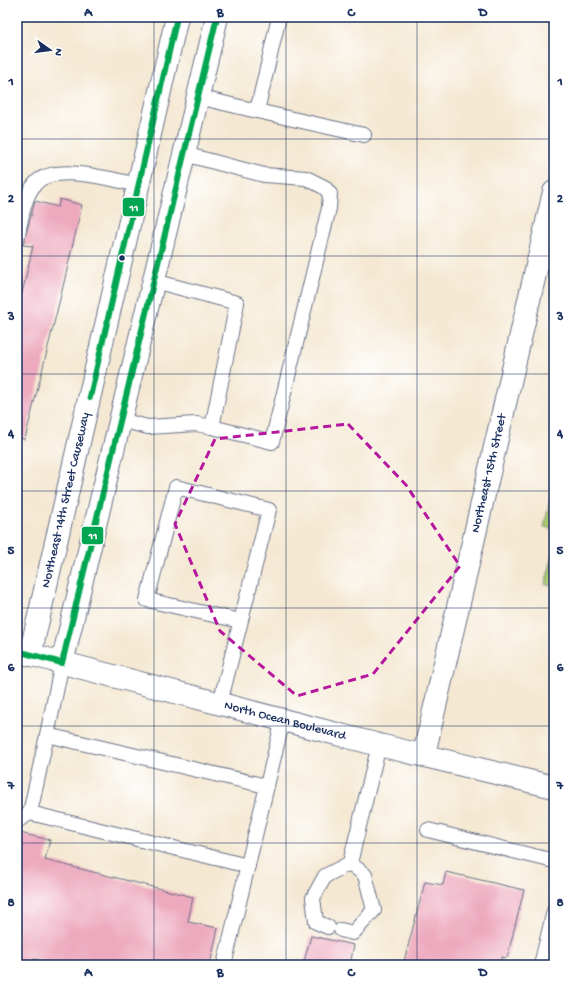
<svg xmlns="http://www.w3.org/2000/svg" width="571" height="982" font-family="'Gochi Hand',sans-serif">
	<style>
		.park { fill: #a9c86f; stroke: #627c66 }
		.building { fill: #eda9be }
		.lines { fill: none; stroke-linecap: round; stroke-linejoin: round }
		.lane-casing { stroke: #677087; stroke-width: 16 }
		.street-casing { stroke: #677087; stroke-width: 24 }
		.secondary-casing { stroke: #677087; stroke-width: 24 }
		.lane { stroke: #fff; stroke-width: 14 }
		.street { stroke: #fff; stroke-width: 22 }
		.secondary { stroke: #fff; stroke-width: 22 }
		.bus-1-casing { stroke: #fff; stroke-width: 9 }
		.bus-1 { stroke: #00a651; stroke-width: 6 }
		.marked { fill: none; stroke: #b5179e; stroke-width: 3; stroke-dasharray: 8 5; stroke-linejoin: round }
		.grid { fill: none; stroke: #1b2f5e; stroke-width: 1; stroke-opacity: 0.55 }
		.bus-dot { fill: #1b2f5e; stroke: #fff; stroke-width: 1.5 }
		.labels { text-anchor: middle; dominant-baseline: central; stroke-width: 3; stroke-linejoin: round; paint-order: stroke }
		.street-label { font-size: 13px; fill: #1b2f5e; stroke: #fff }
		.line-badge { stroke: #fff; stroke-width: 1.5 }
		.badge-label { font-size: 11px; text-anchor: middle; font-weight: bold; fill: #fff }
		.neatline { fill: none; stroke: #1b2f5e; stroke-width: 1.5 }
		.grid-label { font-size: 13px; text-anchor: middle; font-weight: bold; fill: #1b2f5e }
	</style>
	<rect width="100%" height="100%" fill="#fff"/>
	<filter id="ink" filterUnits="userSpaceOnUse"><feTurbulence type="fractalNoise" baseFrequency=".025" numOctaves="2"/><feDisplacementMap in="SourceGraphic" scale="8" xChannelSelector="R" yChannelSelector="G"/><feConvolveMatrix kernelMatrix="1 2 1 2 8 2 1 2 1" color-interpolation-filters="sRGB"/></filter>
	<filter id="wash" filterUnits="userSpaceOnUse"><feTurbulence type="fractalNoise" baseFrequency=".012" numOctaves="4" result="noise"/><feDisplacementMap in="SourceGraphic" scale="16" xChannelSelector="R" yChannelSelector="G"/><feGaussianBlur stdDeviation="0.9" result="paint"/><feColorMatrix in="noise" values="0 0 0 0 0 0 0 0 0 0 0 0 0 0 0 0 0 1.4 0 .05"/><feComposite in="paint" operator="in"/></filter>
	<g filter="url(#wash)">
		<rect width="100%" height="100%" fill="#f4e8d2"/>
		<g class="park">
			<path d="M554 482V529L544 527Z"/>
			<path d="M554 552V586L545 584Z"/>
		</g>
		<g id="blocks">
			<g class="building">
				<path d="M60 199 82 205 61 295 25 439 17 438V315L33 246 23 245 35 201 58 207Z"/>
				<path d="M20 833 50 840 45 860 193 897 188 922 218 928 210 965H66L34 959 32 965H17V844Z"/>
				<path d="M446 872 524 890 507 958 502 957 500 965H403L425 882 443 885Z"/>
				<path d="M311 936 354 945 350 965H303Z"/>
			</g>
		</g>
	</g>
	<g filter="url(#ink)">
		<use href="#blocks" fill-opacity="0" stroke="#677087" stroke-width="1"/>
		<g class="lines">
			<defs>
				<g id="lane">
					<path d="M198 97 257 111 279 17"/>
					<path d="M257 111 364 135"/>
					<path d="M184 154 264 175 306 178 324 187 330 194 329 208 272 442 212 427"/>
					<path d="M17 239C21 221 23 198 35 184 53 162 114 180 138 185"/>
					<path d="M120 420 148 427 196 424 212 427 237 303 154 281"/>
					<path d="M220 703 269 510 176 487 147 600 240 621"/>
					<path d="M47 735 62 663"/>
					<path d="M17 821 30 813"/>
					<path d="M428 830 554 861"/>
					<path d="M248 866 30 813 47 735 266 786"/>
					<path d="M328 927 316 922 313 898 325 876 350 863 379 745"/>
					<path d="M341 930 353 933 374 910 365 875 350 863"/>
					<path d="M224 965 283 719"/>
					<path d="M541 965 554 911"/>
				</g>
				<g id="street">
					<path id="s1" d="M424 754 554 192"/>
				</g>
				<g id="secondary">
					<path id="s2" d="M17 651 379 745 554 787"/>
					<path id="s3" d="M30 655 177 17"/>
					<path d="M62 663 217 17"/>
				</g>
			</defs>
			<use href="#lane" class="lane-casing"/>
			<use href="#street" class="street-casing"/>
			<use href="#secondary" class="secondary-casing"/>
			<use href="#lane" class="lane"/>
			<use href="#street" class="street"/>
			<use href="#secondary" class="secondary"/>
			<defs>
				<g id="bus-1">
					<path d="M90 397 177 17"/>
					<path d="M17 651 62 663 217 17"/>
				</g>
			</defs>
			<use href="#bus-1" class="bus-1-casing"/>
			<use href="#bus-1" class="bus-1"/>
		</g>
	</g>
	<path class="marked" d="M348 424 406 485 460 566 373 674 297 696 220 631 175 524 215 439Z"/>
	<path class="grid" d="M154 17V965M286 17V965M417 17V965M17 139H554M17 256H554M17 374H554M17 491H554M17 608H554M17 726H554M17 843H554"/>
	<circle class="bus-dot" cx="122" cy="258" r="3.5"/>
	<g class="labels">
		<g class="street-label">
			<text stroke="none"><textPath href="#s1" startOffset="288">Northeast 15th Street</textPath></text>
			<text stroke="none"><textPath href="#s3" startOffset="159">Northeast 14th Street Causeway</textPath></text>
			<text stroke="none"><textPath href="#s2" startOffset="277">North Ocean Boulevard</textPath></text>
		</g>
	</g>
	<g class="line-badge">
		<rect x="122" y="197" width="23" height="20" rx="4" fill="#00a651"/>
		<rect x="81" y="526" width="23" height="19" rx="4" fill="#00a651"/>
	</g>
	<g class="badge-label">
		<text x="134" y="211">11</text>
		<text x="93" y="539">11</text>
	</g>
	<rect width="571" height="982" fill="none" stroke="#fff" stroke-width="44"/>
	<g transform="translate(50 50) rotate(104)" stroke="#ffffff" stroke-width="3" paint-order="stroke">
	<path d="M0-3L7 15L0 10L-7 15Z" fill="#1b2f5e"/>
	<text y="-6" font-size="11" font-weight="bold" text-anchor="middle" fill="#1b2f5e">N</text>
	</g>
	<rect x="22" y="22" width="527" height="938" class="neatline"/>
	<g class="grid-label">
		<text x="88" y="16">A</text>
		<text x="220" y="16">B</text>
		<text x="351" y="16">C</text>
		<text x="483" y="16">D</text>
		<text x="11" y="85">1</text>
		<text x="560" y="85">1</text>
		<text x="11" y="202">2</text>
		<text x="560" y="202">2</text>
		<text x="11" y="320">3</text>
		<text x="560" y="320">3</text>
		<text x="11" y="437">4</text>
		<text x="560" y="437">4</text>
		<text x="11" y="554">5</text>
		<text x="560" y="554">5</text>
		<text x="11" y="671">6</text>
		<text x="560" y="671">6</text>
		<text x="11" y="789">7</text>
		<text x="560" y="789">7</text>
		<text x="11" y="906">8</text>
		<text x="560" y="906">8</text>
		<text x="88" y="976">A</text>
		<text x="220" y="976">B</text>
		<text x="351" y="976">C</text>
		<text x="483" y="976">D</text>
	</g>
</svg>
